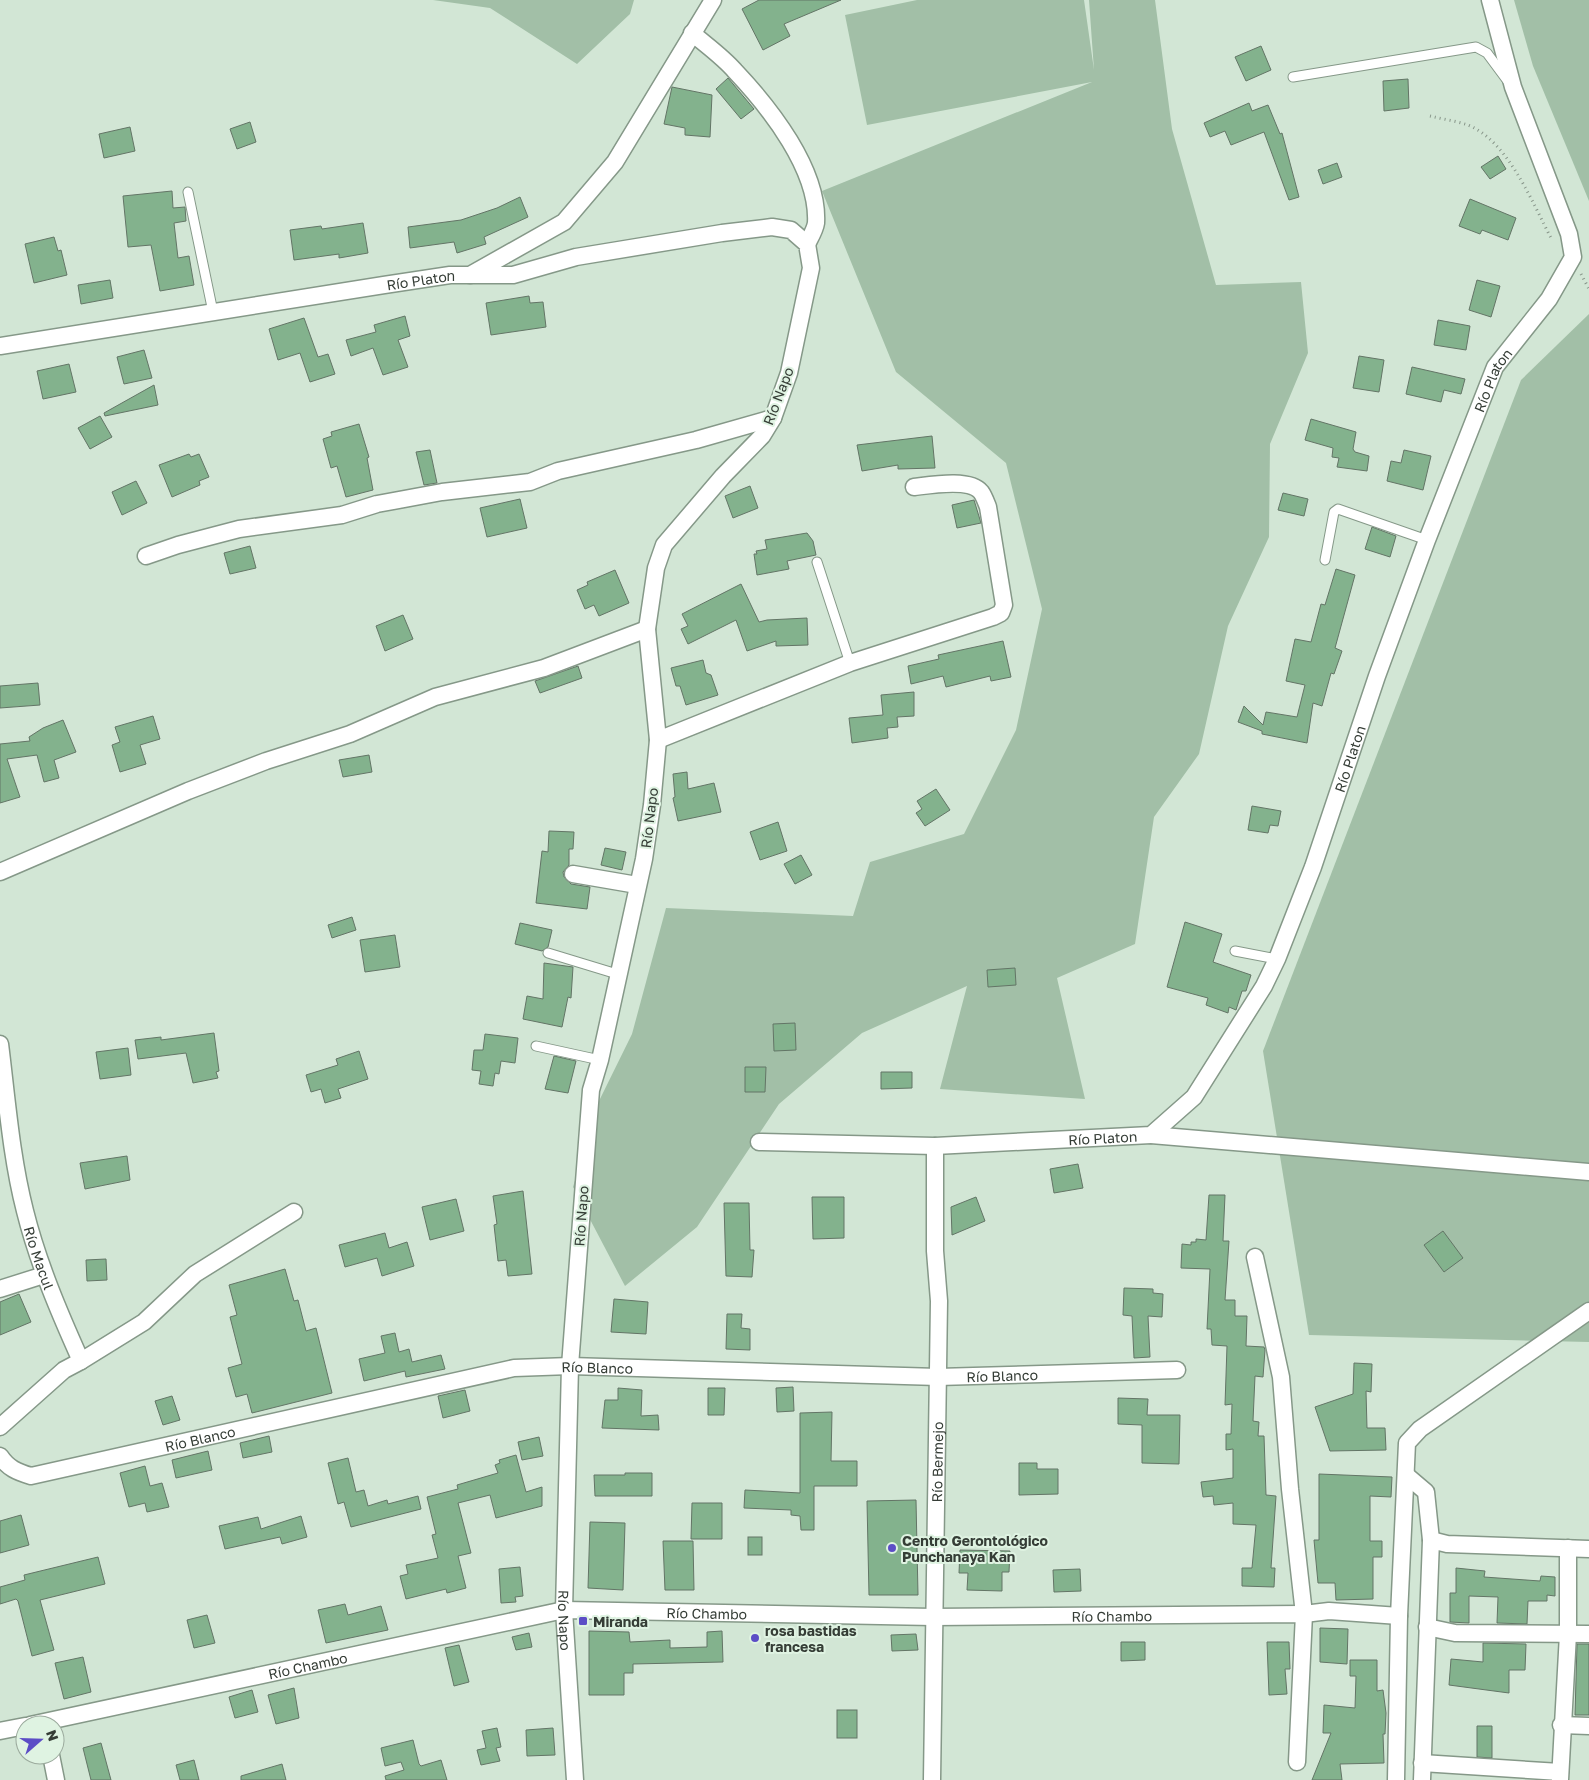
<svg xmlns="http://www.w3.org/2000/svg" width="1589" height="1780" font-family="'Golos Text',sans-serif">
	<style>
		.green { fill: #a2bfa7 }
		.building { fill: #83b28d; stroke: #637566 }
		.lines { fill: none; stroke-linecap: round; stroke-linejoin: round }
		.lane-casing { stroke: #859888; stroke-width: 11 }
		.street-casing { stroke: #859888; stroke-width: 19 }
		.path { stroke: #879589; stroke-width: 3; stroke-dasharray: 1 4; stroke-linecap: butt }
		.lane { stroke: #fff; stroke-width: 9 }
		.street { stroke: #fff; stroke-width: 16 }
		.poi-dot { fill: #5c4dc6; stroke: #dff3e2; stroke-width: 2 }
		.labels { text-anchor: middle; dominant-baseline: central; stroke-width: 4; stroke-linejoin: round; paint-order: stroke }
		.street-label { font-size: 14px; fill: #353d36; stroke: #dff3e2 }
		.poi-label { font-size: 14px; font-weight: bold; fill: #353d36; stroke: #dff3e2; text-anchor: start }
	</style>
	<rect width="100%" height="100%" fill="#d2e6d5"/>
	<g class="green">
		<path d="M433 0H634L630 14 577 64 490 8Z"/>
		<path d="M917 0H1084L1094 70 1089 0H1155L1172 129 1216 285 1301 282 1308 353 1270 444 1269 537 1228 626 1199 754 1154 817 1135 944 1057 978 1085 1099 940 1089 967 986 862 1033 779 1104 697 1227 625 1286 573 1187 599 1101 632 1034 666 908 853 916 870 862 964 834 1016 730 1042 609 1006 463 896 372 822 191 1092 82 867 125 845 15Z"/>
		<path d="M1514 0H1589V201L1533 66Z"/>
		<path d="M1589 314V1342L1309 1335 1263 1051 1521 380Z"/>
	</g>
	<g class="building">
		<path d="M759 0H841L784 24 790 36 763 50 742 9Z"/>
		<path d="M1261 46 1271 70 1246 81 1235 57Z"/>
		<path d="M728 78 754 109 741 119 716 89Z"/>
		<path d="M1408 79 1409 108 1384 111 1383 81Z"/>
		<path d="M672 87 712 95 710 137 685 135V128L664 124Z"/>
		<path d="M1249 103 1252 111 1268 105 1280 134 1282 133 1299 197 1289 200 1264 132 1231 145 1225 131 1210 137 1204 123Z"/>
		<path d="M250 122 256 142 237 149 230 129Z"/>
		<path d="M130 127 135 151 104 158 99 134Z"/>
		<path d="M1498 156 1506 169 1490 179 1481 167Z"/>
		<path d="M1337 163 1342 177 1323 184 1318 170Z"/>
		<path d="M172 191 173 208 185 207 186 221 174 223 178 258 189 256 194 285 160 291 151 245 128 247 123 196Z"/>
		<path d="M520 197 528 217 484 237 486 244 457 253 454 242 410 248 408 227 461 220 497 208Z"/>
		<path d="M1470 199 1516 218 1508 240 1482 230 1480 234 1459 226Z"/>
		<path d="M363 223 368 253 339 258V254L294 260 290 230 321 226 322 229Z"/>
		<path d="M54 237 58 251 61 250 67 275 34 283 25 244Z"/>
		<path d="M110 280 113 298 81 304 78 285Z"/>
		<path d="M1477 280 1500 286 1491 317 1469 310Z"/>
		<path d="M529 296 530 303 543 302 546 327 491 335 486 303Z"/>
		<path d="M405 316 410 336 398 340 408 367 383 375 373 348 351 356 346 340 376 332 374 325Z"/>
		<path d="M304 318 318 357 328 354 335 374 310 382 300 353 278 360 269 329Z"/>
		<path d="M1438 320 1470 326 1466 350 1434 345Z"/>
		<path d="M144 350 152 378 124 384 117 357Z"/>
		<path d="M1359 356 1384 360 1379 392 1353 388Z"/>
		<path d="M69 364 76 392 43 399 37 371Z"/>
		<path d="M1412 367 1465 379 1461 394 1444 390 1441 402 1406 394Z"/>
		<path d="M154 385 158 405 105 416 104 413Z"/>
		<path d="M100 416 112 437 90 449 78 428Z"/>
		<path d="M1311 419 1356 432 1353 449 1355 452 1369 456 1367 471 1337 467 1339 458 1332 457 1333 448 1305 440Z"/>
		<path d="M359 424 369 457 367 458 373 490 346 497 337 466 331 468 323 439 332 436 331 432Z"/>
		<path d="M932 436 935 468 898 469V465L862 471 857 445Z"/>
		<path d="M430 450 437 483 424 485 416 452Z"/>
		<path d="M1404 450 1431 456 1423 490 1387 481 1391 461 1401 463Z"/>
		<path d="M189 454 191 457 199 454 209 477 199 481 200 485 172 497 159 465Z"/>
		<path d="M136 481 147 503 122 515 112 492Z"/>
		<path d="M750 486 758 508 733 518 725 496Z"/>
		<path d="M1283 493 1308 499 1304 516 1278 510Z"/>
		<path d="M520 499 527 528 487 537 480 508Z"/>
		<path d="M974 500 981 523 957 528 952 505Z"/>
		<path d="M1372 527 1396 536 1390 557 1365 549Z"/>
		<path d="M807 533 813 541 816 555 787 561 789 569 757 575 754 554H757L756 551 767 549 765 540Z"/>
		<path d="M250 546 256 568 230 574 224 553Z"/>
		<path d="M1336 569 1355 575 1335 648 1342 651 1334 674 1331 673 1322 706 1313 703 1307 743 1262 734V731L1238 722 1244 706 1263 725 1266 712 1297 717 1305 685 1286 681 1295 639 1311 642 1321 604 1325 605Z"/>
		<path d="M615 570 629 603 599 616 594 605 585 609 577 590 588 585 587 582Z"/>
		<path d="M741 584 759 622 767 620 807 618 808 645 776 646V641L747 651 736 620 688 644 681 629 688 626 682 614Z"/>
		<path d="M403 615 413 639 385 651 376 626Z"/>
		<path d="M1003 641 1011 677 991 681 990 676 946 687 943 676 911 684 908 666 939 659 938 655Z"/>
		<path d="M703 660 706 673 711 675 718 695 686 705 680 686H676L671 668Z"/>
		<path d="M578 666 582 678 540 693 535 681Z"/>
		<path d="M38 683 40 705 0 708V686Z"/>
		<path d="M914 692V716L897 717 898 727 887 728 888 738 852 743 849 718 883 715 881 695Z"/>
		<path d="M153 716 160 739 140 745 146 764 120 772 112 745 120 742 115 727Z"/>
		<path d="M63 720 76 752 54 760 59 778 44 782 37 755 7 759 20 797 0 803V744L30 741 29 737 43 728Z"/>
		<path d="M369 755 372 772 343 777 339 760Z"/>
		<path d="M687 772 688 789 714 783 721 812 678 821 673 798 675 797 673 774Z"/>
		<path d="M936 789 950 810 925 826 916 813 922 809 917 801Z"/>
		<path d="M1252 806 1281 811 1278 826 1270 825 1268 833 1248 830Z"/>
		<path d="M778 822 787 851 760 860 750 832Z"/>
		<path d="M549 831 574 832 573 849H569V865L563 872 564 877 571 884 590 887 587 909 536 903 542 851 548 852Z"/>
		<path d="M605 848 626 852 622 870 601 865Z"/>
		<path d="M801 855 812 875 795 884 784 864Z"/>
		<path d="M352 917 356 930 332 938 328 925Z"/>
		<path d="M1185 922 1222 934 1213 962 1251 975 1246 991H1242L1236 1010 1229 1007 1228 1013 1206 1005 1208 998 1167 987Z"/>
		<path d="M520 923 552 930 548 947 542 951 515 944Z"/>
		<path d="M395 935 400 967 365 972 360 940Z"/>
		<path d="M544 963 573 967 571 998 568 997 562 1027 523 1019 527 996 543 999Z"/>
		<path d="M1015 968 1016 985 988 987 987 970Z"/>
		<path d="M795 1023 796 1050 774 1051 773 1024Z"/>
		<path d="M214 1033 219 1071 216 1072 218 1078 193 1083 186 1053 138 1059 135 1040 161 1037V1040Z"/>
		<path d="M485 1034 518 1038 515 1063 501 1061 499 1074 495 1073 493 1086 479 1084 481 1071 472 1070 474 1050H483Z"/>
		<path d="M128 1048 131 1075 100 1079 96 1052Z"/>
		<path d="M359 1051 368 1079 338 1089 341 1098 325 1103 321 1089 311 1092 306 1075 338 1065 336 1059Z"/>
		<path d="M554 1056 576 1061 568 1093 545 1089Z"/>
		<path d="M745 1067H766L765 1092H745Z"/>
		<path d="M881 1072H912V1088L881 1089Z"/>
		<path d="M127 1156 130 1180 85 1189 80 1163Z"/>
		<path d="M1078 1164 1083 1188 1054 1193 1050 1169Z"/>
		<path d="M523 1191 532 1274 508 1276 506 1260 498 1261 494 1225 497 1224 493 1196Z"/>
		<path d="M1209 1195H1225L1223 1241H1229L1225 1300H1235V1316H1247L1246 1346 1264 1347 1265 1350 1263 1377 1255 1376 1253 1421 1259 1422 1258 1436H1264L1266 1495 1276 1496 1271 1568H1275L1274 1587 1242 1586V1568H1252L1256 1525 1233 1524V1503L1214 1505 1213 1496 1203 1497 1201 1482 1233 1478V1449L1226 1450V1434H1231L1232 1404 1225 1405 1227 1346 1212 1345 1211 1329H1207L1210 1269 1181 1268 1182 1244 1191 1245V1242H1196V1239L1206 1240Z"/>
		<path d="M812 1197H844V1238L813 1239Z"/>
		<path d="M976 1197 985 1221 952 1235 951 1207Z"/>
		<path d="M456 1199 464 1231 430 1240 422 1207Z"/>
		<path d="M724 1203H749L750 1250H754L752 1277 726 1276Z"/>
		<path d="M1443 1231 1463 1258 1444 1272 1424 1245Z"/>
		<path d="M385 1233 389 1248 407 1242 414 1266 382 1276 377 1258 345 1267 339 1245Z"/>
		<path d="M106 1259 107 1280 87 1281 86 1260Z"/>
		<path d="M285 1269 294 1301 298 1300 306 1331 316 1328 332 1393 252 1413 247 1394 236 1397 228 1368 242 1364 230 1317 237 1315 229 1285Z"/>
		<path d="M1124 1288 1153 1289V1293L1163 1294 1162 1317 1148 1316 1150 1357 1134 1358 1132 1316 1123 1315Z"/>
		<path d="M19 1294 31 1322 0 1335V1302Z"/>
		<path d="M614 1299 648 1302 646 1334 611 1332Z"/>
		<path d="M727 1314H742L741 1328 750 1329V1350L726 1349Z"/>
		<path d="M395 1333 399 1352 409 1349 412 1362 441 1355 445 1369 406 1377 405 1371 364 1381 359 1359 385 1353 381 1336Z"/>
		<path d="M1354 1363 1372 1364 1371 1392 1366 1391 1367 1428H1385L1386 1450 1330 1451 1315 1407 1353 1394Z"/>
		<path d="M793 1387 794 1411 777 1412 776 1388Z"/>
		<path d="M618 1388 642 1390 641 1416 658 1415 659 1430 602 1428 605 1400H618Z"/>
		<path d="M708 1388H725L724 1415H708Z"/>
		<path d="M465 1390 470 1411 443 1418 438 1396Z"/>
		<path d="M172 1396 180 1420 163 1425 155 1401Z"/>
		<path d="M1118 1398 1148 1399 1147 1415H1180L1179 1464 1142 1463V1425L1118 1424Z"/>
		<path d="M832 1412 831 1461H857V1486H814V1530H801L800 1516 791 1515V1510L744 1508 745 1490 800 1493V1413Z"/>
		<path d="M269 1436 272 1452 243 1458 240 1443Z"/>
		<path d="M539 1437 543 1456 522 1460 518 1442Z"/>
		<path d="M208 1451 212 1470 176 1478 172 1460Z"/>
		<path d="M516 1455 526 1492 542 1487V1506L496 1518 490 1495 458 1503 471 1553 458 1556 466 1588 447 1593 446 1589 406 1599 400 1576 408 1574 406 1565 438 1558 432 1535 436 1534 427 1497 458 1489 457 1485 498 1473 495 1465 500 1463 499 1460Z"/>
		<path d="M348 1458 356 1492 364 1490 368 1506 387 1500 388 1504 418 1496 421 1509 351 1527 344 1502 338 1504 328 1463Z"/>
		<path d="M1019 1463H1037V1469H1058V1494L1019 1495Z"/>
		<path d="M145 1466 150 1486 162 1483 169 1507 147 1512 145 1503 129 1507 120 1473Z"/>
		<path d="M625 1473H652V1496H595L594 1475H625Z"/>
		<path d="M1319 1474 1392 1477 1391 1497 1370 1496V1541H1382V1557H1373V1599L1336 1600 1335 1583H1318L1314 1540H1319Z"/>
		<path d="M916 1500 918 1595H869L867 1501Z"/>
		<path d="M692 1503H722V1539H691Z"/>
		<path d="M21 1515 29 1545 0 1553V1521Z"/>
		<path d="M301 1516 307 1537 282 1544 280 1537 225 1549 219 1526 258 1517 261 1529Z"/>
		<path d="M590 1522 625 1523 623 1590 588 1588Z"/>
		<rect x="748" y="1537" width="14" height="18"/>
		<path d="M663 1541H693L694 1590H665Z"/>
		<path d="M960 1550 1010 1551 1009 1572H1002V1591L967 1590 968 1573H959Z"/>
		<path d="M98 1557 105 1584 40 1600 54 1650 32 1656 18 1601 16 1599 0 1604V1587L25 1580 24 1575Z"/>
		<path d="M520 1567 523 1596 515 1597 516 1602 501 1603 499 1569Z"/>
		<path d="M1456 1568 1485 1571 1484 1577 1540 1581 1541 1576 1555 1577V1596L1547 1595V1601H1528L1527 1624 1497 1623 1498 1597 1469 1596V1623L1450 1622V1593H1456Z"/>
		<path d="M1080 1569 1081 1591 1054 1592 1053 1570Z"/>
		<path d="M345 1604 348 1615 381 1606 388 1630 326 1643 318 1610Z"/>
		<path d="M207 1615 215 1643 194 1648 187 1620Z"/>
		<path d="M1320 1628 1348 1629 1347 1664 1320 1662Z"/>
		<path d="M589 1631 629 1632 630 1642 670 1640V1648L707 1647V1632L722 1631 723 1662 633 1664V1673H624V1695H589Z"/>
		<path d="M529 1633 532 1647 516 1650 512 1637Z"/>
		<path d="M916 1634 918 1650 892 1651 891 1635Z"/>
		<path d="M1121 1642H1145V1660L1121 1661Z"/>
		<path d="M1267 1642H1289L1290 1669H1285L1287 1694 1269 1695Z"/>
		<path d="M1483 1643 1526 1644 1525 1670H1509V1693L1449 1685 1451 1659 1483 1662Z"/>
		<path d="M1577 1644H1589V1715H1575Z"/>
		<path d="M459 1645 469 1682 454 1686 445 1648Z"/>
		<path d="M83 1657 91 1692 64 1699 55 1663Z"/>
		<path d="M1350 1660H1377V1691L1383 1690 1386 1713 1385 1734H1383L1384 1763 1340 1764 1342 1780H1312L1331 1733H1323L1324 1705 1355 1708 1356 1676H1350Z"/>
		<path d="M294 1688 299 1718 276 1724 268 1695Z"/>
		<path d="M252 1690 258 1712 235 1718 229 1697Z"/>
		<rect x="837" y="1710" width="20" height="28"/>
		<path d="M1477 1726H1492V1758L1477 1757Z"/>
		<path d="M497 1728 501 1747 496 1748 500 1761 481 1765 477 1750 486 1748 482 1731Z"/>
		<path d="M553 1728 555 1755 527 1756 526 1730Z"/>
		<path d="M413 1740 419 1764 421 1766 441 1760 447 1780H386L385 1776 404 1770 401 1762 385 1766 381 1748Z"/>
		<path d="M101 1743 111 1780H91L83 1748Z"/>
		<path d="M194 1760 199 1780H180L176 1765Z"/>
		<path d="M282 1764 286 1780H241V1776Z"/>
	</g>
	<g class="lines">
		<defs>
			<g id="lane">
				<path d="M1293 77 1476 47 1487 53 1507 80"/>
				<path d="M188 192 213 312"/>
				<path d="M1325 560 1334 512 1338 509 1427 540"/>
				<path d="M817 562 850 663"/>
				<path d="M1235 951 1277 959"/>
				<path d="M548 953 617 974"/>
				<path d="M536 1046 600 1060"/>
			</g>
			<g id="street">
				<path d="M692 33C706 45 723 57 735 71 770 108 819 170 816 223 815 230 810 238 807 244"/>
				<path id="s1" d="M470 275H513L576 257 722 233 772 227 791 230 807 244 811 268 789 373 773 418 762 436 723 476 664 545 656 568 647 629 658 740 652 805 644 859 600 1060 591 1090 570 1366 564 1610 575 1780"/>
				<path id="s2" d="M0 346 384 285 450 275H470L564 222 615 162 713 0"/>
				<path d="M146 556 178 545 239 529 342 515 377 504 442 492 530 482 558 471 696 440 773 418"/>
				<path d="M658 740 850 663 993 617 1001 613 1004 605 988 507C986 502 984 496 981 492 970 478 931 485 914 487"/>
				<path d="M0 872 188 791 266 761 350 734 435 697 544 668 647 629"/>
				<path d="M573 874 637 885"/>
				<path id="s3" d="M0 1044C7 1100 11 1156 25 1211 38 1263 59 1312 81 1361L64 1370 0 1427"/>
				<path d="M1151 1135 1589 1172"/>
				<path id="s4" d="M759 1142 935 1146 1151 1135 1194 1097 1264 986 1277 959 1313 867 1377 676 1427 540 1495 367 1549 299 1573 257 1569 234 1513 87 1490 0"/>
				<path d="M1255 1257 1281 1377 1290 1489 1304 1614 1329 1611 1399 1616"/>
				<path d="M0 1289 44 1275"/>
				<path d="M81 1361 144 1322 195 1274 294 1212"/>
				<path id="s5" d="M0 1456C8 1468 17 1472 31 1476L514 1368 570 1366 938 1377 1177 1370"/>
				<path d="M1406 1475 1426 1492 1431 1540"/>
				<path d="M1427 1627 1455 1633 1589 1634"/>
				<path id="s6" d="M30 1725 564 1610 933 1617 1304 1614 1297 1762"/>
				<path d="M1561 1725 1589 1726"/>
				<path d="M0 1731 25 1726"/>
				<path d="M51 1755 56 1780"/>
				<path d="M1422 1763 1560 1772"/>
				<path id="s7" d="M932 1780 939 1301 935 1251V1146"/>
				<path d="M1396 1780 1399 1616 1407 1443 1420 1429 1589 1311"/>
				<path d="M1422 1780 1431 1540 1447 1544 1589 1549"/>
				<path d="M1560 1780 1568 1634V1548"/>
			</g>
		</defs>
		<use href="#lane" class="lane-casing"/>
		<use href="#street" class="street-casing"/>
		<g class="path">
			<path d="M1430 116C1442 119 1456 121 1468 125 1508 141 1532 202 1551 238"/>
			<path d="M1581 274 1589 289"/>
		</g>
		<use href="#lane" class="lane"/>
		<use href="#street" class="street"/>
	</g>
	<g class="poi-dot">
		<circle cx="892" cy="1548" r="5"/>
		<rect x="578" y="1616" width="10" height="10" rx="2.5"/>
		<circle cx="755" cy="1638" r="5"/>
	</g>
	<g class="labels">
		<g class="street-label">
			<text stroke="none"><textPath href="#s2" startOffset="426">Río Platon</textPath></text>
			<text stroke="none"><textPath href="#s4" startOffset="1229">Río Platon</textPath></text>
			<text transform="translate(778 396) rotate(-69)">Río Napo</text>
			<text stroke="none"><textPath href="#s4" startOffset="824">Río Platon</textPath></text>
			<text transform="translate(649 818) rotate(-83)">Río Napo</text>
			<text stroke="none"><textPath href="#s4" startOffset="344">Río Platon</textPath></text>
			<text transform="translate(581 1216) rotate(-86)">Río Napo</text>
			<text stroke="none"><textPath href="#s3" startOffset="218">Río Macul</textPath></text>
			<text stroke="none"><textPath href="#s5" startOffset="616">Río Blanco</textPath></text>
			<text stroke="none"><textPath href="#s5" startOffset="1021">Río Blanco</textPath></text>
			<text stroke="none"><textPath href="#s5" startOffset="211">Río Blanco</textPath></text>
			<text stroke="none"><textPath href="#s7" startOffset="318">Río Bermejo</textPath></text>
			<text stroke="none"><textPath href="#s6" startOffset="689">Río Chambo</textPath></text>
			<text stroke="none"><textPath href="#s6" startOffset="1094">Río Chambo</textPath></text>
			<text stroke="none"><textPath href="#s1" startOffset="1780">Río Napo</textPath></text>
			<text stroke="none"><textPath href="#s6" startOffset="284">Río Chambo</textPath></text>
		</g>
		<g class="poi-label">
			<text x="902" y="1540">Centro Gerontológico<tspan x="902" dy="16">Punchanaya Kan</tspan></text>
			<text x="593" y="1621">Miranda</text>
			<text x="765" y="1630">rosa bastidas<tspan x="765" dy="16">francesa</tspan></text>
		</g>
	</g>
	<g transform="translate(40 1740) rotate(70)"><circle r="24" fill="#dff3e2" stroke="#9baa9d"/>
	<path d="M0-4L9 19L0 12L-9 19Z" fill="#5c4dc6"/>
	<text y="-8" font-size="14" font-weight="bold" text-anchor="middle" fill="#353d36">N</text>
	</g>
</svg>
